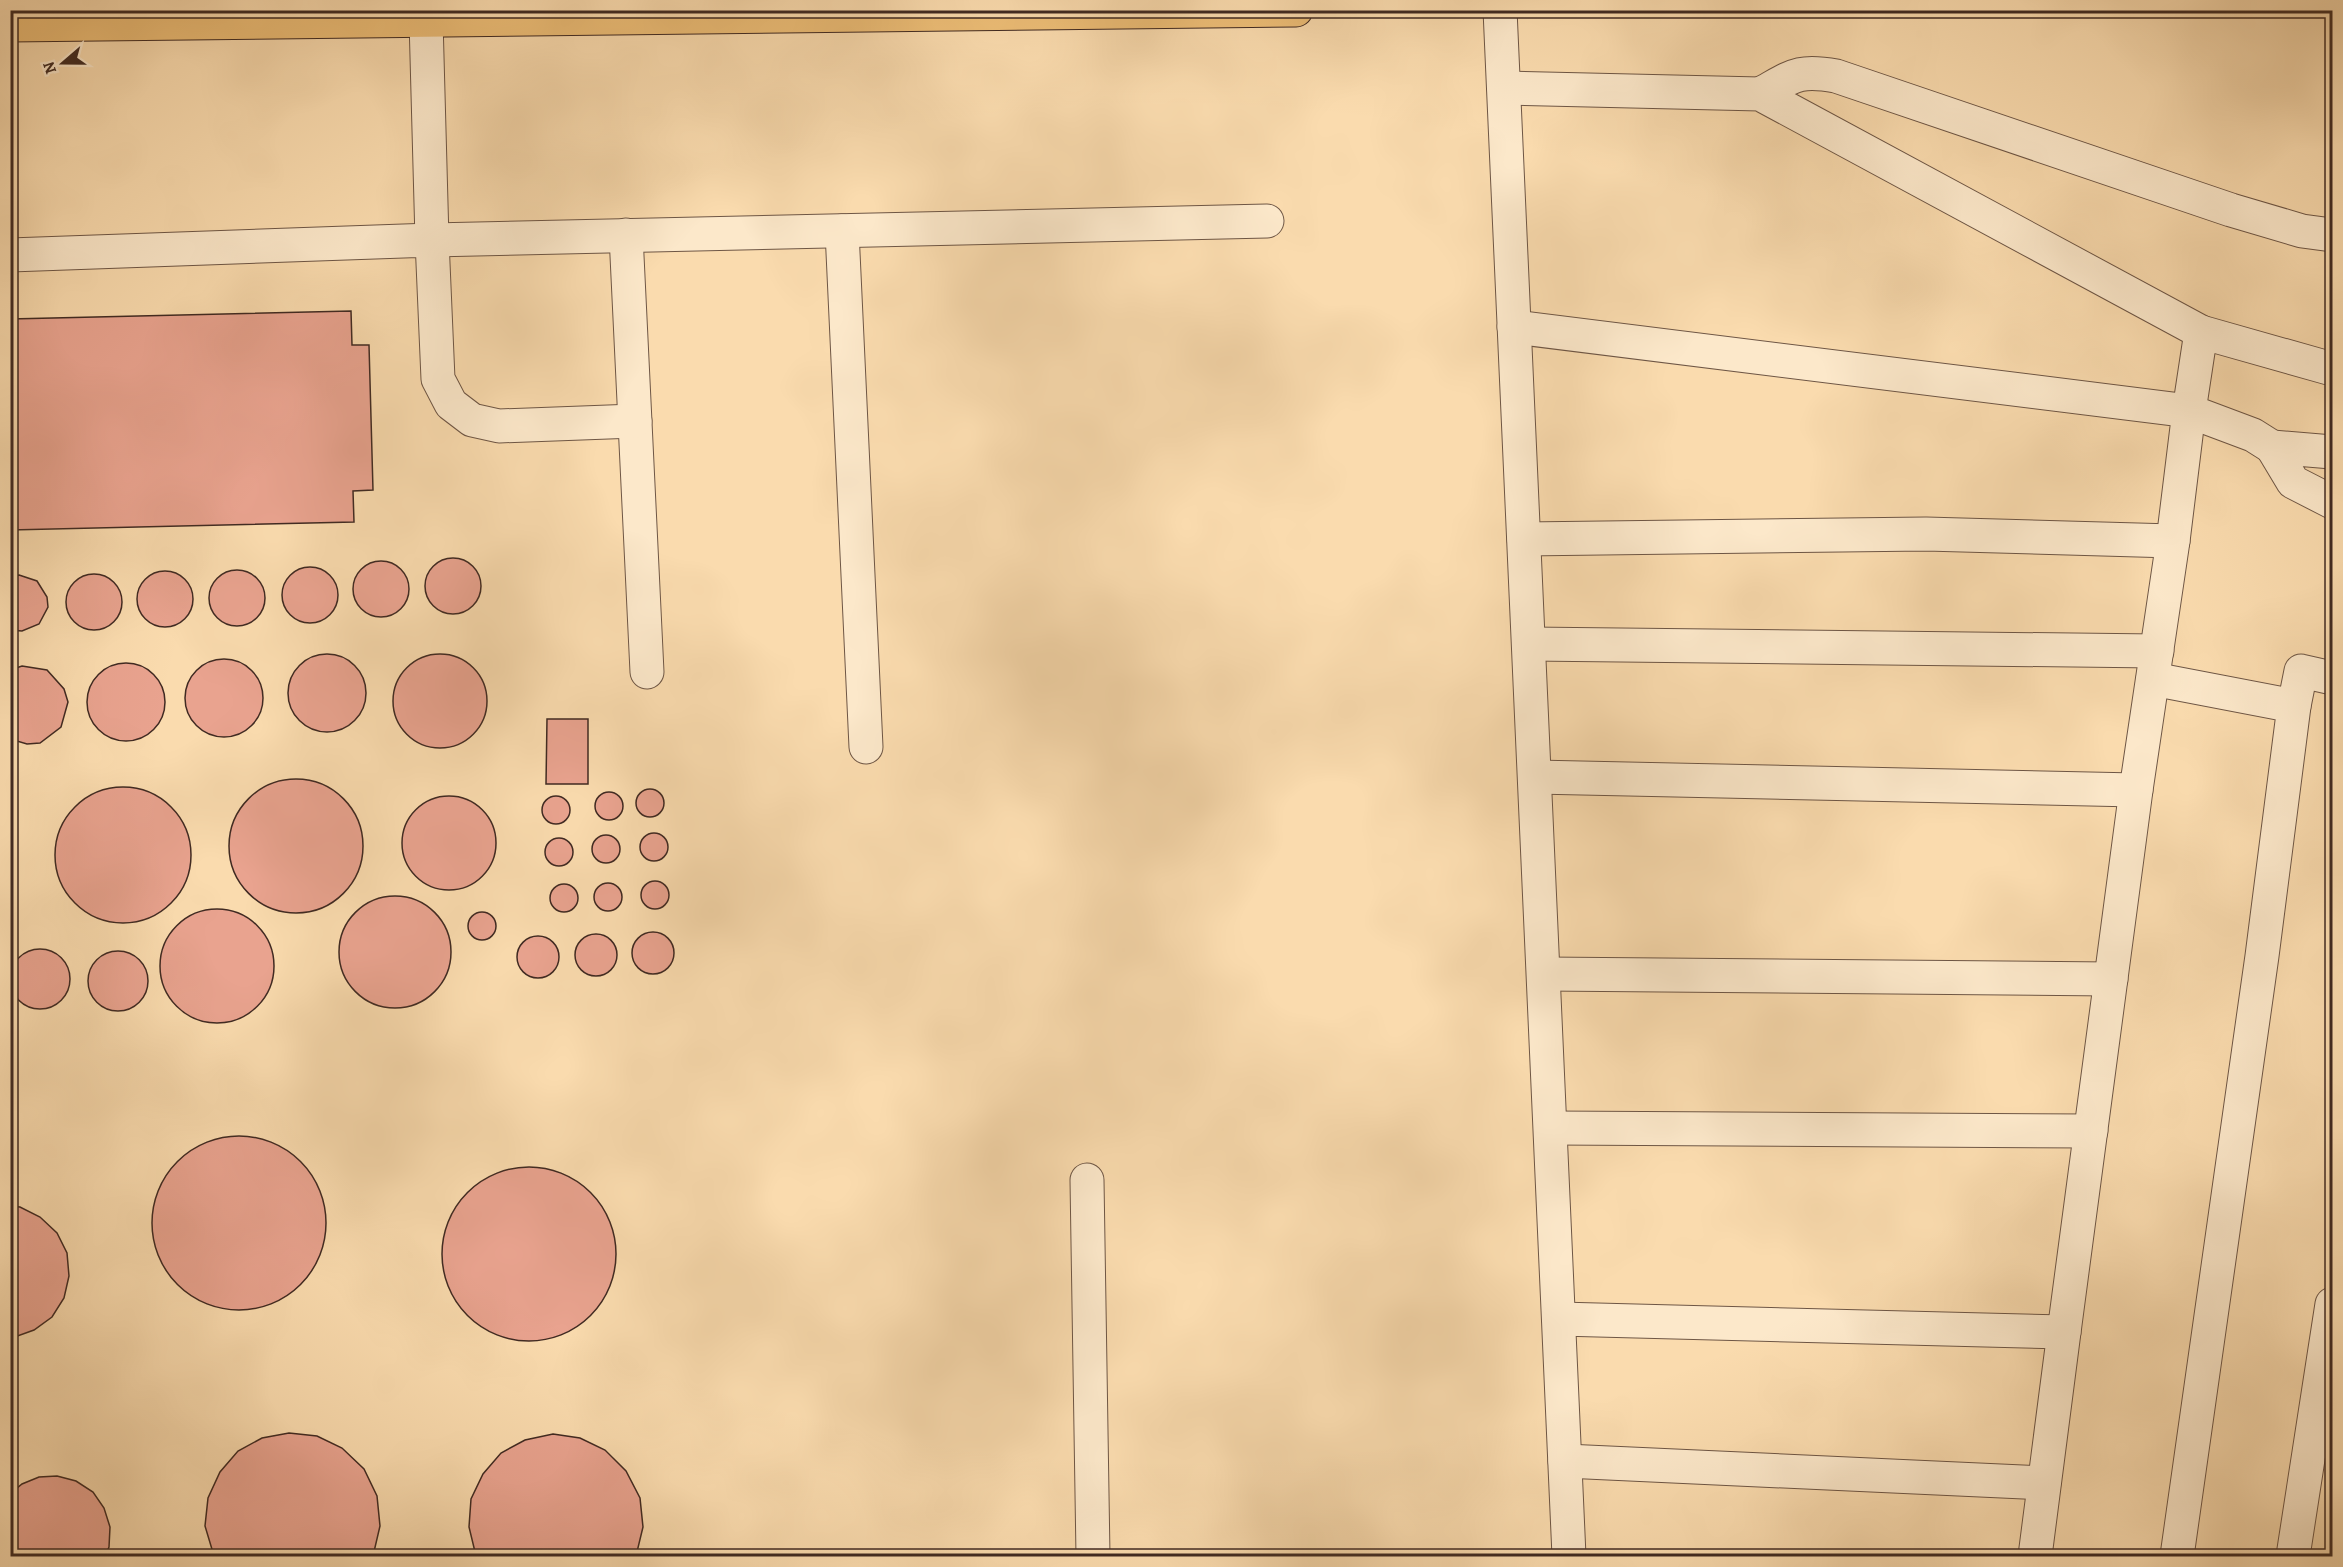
<svg xmlns="http://www.w3.org/2000/svg" width="2343" height="1567" font-family="Alegreya,serif">
	<style>
		.building { fill: #e9a38f; stroke: #402a22; stroke-width: 1.5 }
		.lines { fill: none; stroke-linecap: round; stroke-linejoin: round }
		.minor-casing { stroke: #6e5645; stroke-width: 35 }
		.major-casing { stroke: #402a22; stroke-width: 35 }
		.minor { stroke: #fce8ca; stroke-width: 33 }
		.major { stroke: #edbe77; stroke-width: 33 }
	</style>
	<rect width="100%" height="100%" fill="#fadbae"/>
	<filter id="stains"><feTurbulence type="fractalNoise" baseFrequency=".00333" numOctaves="4"/><feColorMatrix values="0 0 0 0 .2 0 0 0 0 .09 0 0 0 0 .02 0 0 0 .5 -.17"/></filter>
	<radialGradient id="worn" r=".72"><stop offset=".6" stop-color="#630" stop-opacity="0"/><stop offset="1" stop-color="#630" stop-opacity=".3"/></radialGradient>
	<g class="building">
		<path d="M351 311 352 345H369L373 490 353 491 354 522 10 530V319Z"/>
		<circle cx="453" cy="586" r="28"/>
		<circle cx="381" cy="589" r="28"/>
		<circle cx="310" cy="595" r="28"/>
		<circle cx="237" cy="598" r="28"/>
		<circle cx="165" cy="599" r="28"/>
		<circle cx="94" cy="602" r="28"/>
		<path d="M19 575 37 581 47 597 48 607 39 624 22 631 10 630V576Z"/>
		<circle cx="327" cy="693" r="39"/>
		<circle cx="440" cy="701" r="47"/>
		<circle cx="224" cy="698" r="39"/>
		<circle cx="126" cy="702" r="39"/>
		<path d="M22 666 47 670 64 689 68 702 61 727 40 743 27 744 10 739V670Z"/>
		<path d="M547 719H588V784H546Z"/>
		<circle cx="296" cy="846" r="67"/>
		<circle cx="123" cy="855" r="68"/>
		<circle cx="650" cy="803" r="14"/>
		<circle cx="609" cy="806" r="14"/>
		<circle cx="556" cy="810" r="14"/>
		<circle cx="449" cy="843" r="47"/>
		<circle cx="654" cy="847" r="14"/>
		<circle cx="606" cy="849" r="14"/>
		<path d="M10 836 17 863 10 891Z"/>
		<circle cx="559" cy="852" r="14"/>
		<circle cx="655" cy="895" r="14"/>
		<circle cx="608" cy="897" r="14"/>
		<circle cx="564" cy="898" r="14"/>
		<circle cx="395" cy="952" r="56"/>
		<circle cx="217" cy="966" r="57"/>
		<circle cx="482" cy="926" r="14"/>
		<circle cx="653" cy="953" r="21"/>
		<circle cx="596" cy="955" r="21"/>
		<circle cx="538" cy="957" r="21"/>
		<circle cx="40" cy="979" r="30"/>
		<circle cx="118" cy="981" r="30"/>
		<circle cx="239" cy="1223" r="87"/>
		<circle cx="529" cy="1254" r="87"/>
		<path d="M10 1206 20 1207 40 1217 57 1233 67 1253 69 1276 64 1298 52 1317 34 1330 12 1338Z"/>
		<path d="M289 1433 317 1436 342 1448 364 1469 377 1496 380 1526 373 1556H214L205 1526 208 1498 220 1472 238 1451 262 1438Z"/>
		<path d="M553 1434 580 1438 605 1450 626 1471 640 1498 643 1527 636 1556H476L469 1527 471 1499 483 1474 501 1453 525 1440Z"/>
		<path d="M57 1476 76 1481 93 1492 104 1508 110 1527 109 1547 105 1556H10V1494L22 1484 39 1477Z"/>
	</g>
	<g class="lines">
		<defs>
			<g id="minor">
				<path d="M1500 10 1569 1556"/>
				<path d="M426 20 432 240 1267 221"/>
				<path d="M1504 88 1760 94 2201 332"/>
				<path d="M1760 94C1793 76 1798 69 1836 76L2231 210 2302 231 2332 235"/>
				<path d="M842 231 866 747"/>
				<path d="M626 235 647 672"/>
				<path d="M10 255 432 240 438 379 451 404 472 420 499 426 635 421"/>
				<path d="M1514 327 2189 411 2173 541"/>
				<path d="M2272 447 2253 435 2189 411 2201 332 2332 369"/>
				<path d="M2332 452 2272 447 2293 482 2332 502"/>
				<path d="M1524 539 1926 534 2173 541 2136 790 2064 1332 1559 1319"/>
				<path d="M1529 644 2157 651"/>
				<path d="M2153 679 2294 706 2262 956 2177 1556"/>
				<path d="M2294 706 2301 671 2332 678"/>
				<path d="M1535 777 2136 790"/>
				<path d="M1544 974 2111 979"/>
				<path d="M1551 1128 2091 1131"/>
				<path d="M1087 1180 1093 1556"/>
				<path d="M1565 1461 2044 1483"/>
				<path d="M2035 1556 2064 1332"/>
				<path d="M2293 1556 2332 1304"/>
			</g>
			<path id="major" d="M10 25 1296 10"/>
		</defs>
		<use href="#minor" class="minor-casing"/>
		<use href="#major" class="major-casing"/>
		<use href="#minor" class="minor"/>
		<use href="#major" class="major"/>
	</g>
	<rect width="2343" height="1567" fill="none" stroke="#fadbae" stroke-width="36"/>
	<rect x="12" y="12" width="2319" height="1543" fill="none" stroke="#402a22" stroke-width="3"/>
	<rect x="18" y="18" width="2307" height="1531" fill="none" stroke="#402a22" stroke-width="1.5"/>
	<g transform="translate(63 63) rotate(250)" stroke="#fce8ca" stroke-width="4.5" paint-order="stroke">
	<path d="M0-4.5L10 22L0 15L-10 22Z" fill="#402a22"/>
	<text y="-9" font-size="16" font-weight="bold" text-anchor="middle" fill="#402a22">N</text>
	</g>
	<rect width="100%" height="100%" filter="url(#stains)"/>
	<rect width="100%" height="100%" fill="url(#worn)"/>
</svg>
